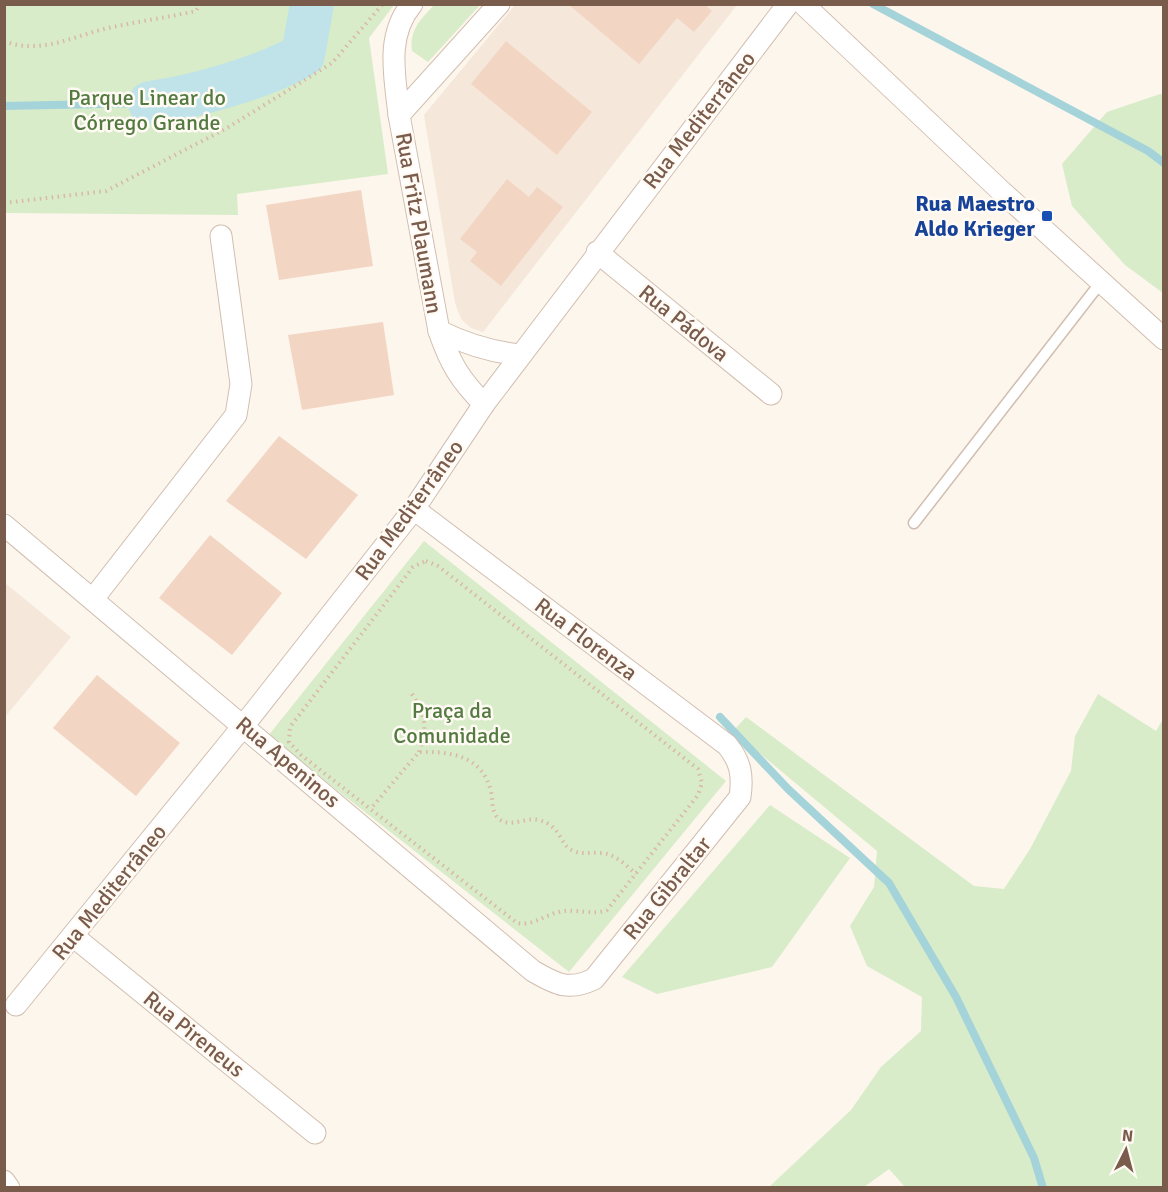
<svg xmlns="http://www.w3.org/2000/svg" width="1168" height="1192" font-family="Signika,sans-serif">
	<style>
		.residential { fill: #f5e8da }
		.green { fill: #d8ecc9 }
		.water { fill: #bfe3e8; stroke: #a5d3da; stroke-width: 1.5 }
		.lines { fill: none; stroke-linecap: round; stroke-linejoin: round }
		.stream { stroke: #a5d3da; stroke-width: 8 }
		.river { stroke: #bfe3e8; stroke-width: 44 }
		.building { fill: #f3d5c3 }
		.service-casing { stroke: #d1beb0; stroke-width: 13 }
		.minor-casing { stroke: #d1beb0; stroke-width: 23 }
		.path { stroke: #d9b8a5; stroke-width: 4; stroke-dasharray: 1.5 4.5; stroke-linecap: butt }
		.service { stroke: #fff; stroke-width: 10 }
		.minor { stroke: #fff; stroke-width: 21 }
		.transit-dot { fill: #1a4fb4; stroke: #fffaf3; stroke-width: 2 }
		.labels { text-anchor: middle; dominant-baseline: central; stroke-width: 5; stroke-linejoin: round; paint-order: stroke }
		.park-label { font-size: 22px; fill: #537a41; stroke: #fffaf3 }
		.street-label { font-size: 22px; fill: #7a5c4d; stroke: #fffaf3 }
		.transit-label { font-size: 22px; font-weight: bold; fill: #164399; stroke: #fffaf3; text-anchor: end }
	</style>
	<rect width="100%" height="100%" fill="#fdf6ec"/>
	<g class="residential">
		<path d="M515 5H737L483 332 471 328 461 319 455 303 424 115Z"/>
		<path d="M5 583 71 637 5 717Z"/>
	</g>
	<g class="green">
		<path d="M5 5H394L369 38 388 174 237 194 238 215 5 213Z"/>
		<path d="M434 5H480L428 62 412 51C409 30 421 19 434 5Z"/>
		<path d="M1160 94H1164L1163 293 1125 265 1072 206 1062 164 1107 112Z"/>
		<path d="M424 541 726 781 569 972 268 736Z"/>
		<path d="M1098 694 1156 731 1163 719V1187H905L889 1169 864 1187H769L851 1110 881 1067 921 1031 922 997 867 966 850 926 874 887 877 851 733 731 746 717 974 886 1004 889 1030 849 1071 771 1075 736Z"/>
		<path d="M770 805 850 858 772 967 657 994 622 977Z"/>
	</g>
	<path class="water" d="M306 5H317L297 53 266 77 150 111V103L270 68 292 51Z"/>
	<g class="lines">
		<g class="stream">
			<path d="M873 4 1148 151 1164 163"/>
			<path d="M4 106 150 103"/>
			<path d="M720 717 788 789 889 883 956 997 1034 1158 1043 1188"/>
		</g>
		<path class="river" d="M150 103C195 97 264 77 303 55L312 4"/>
	</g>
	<g class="building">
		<path d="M568 4H704L712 11 694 32 677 18 639 64Z"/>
		<path d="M506 41 592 112 557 155 471 84Z"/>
		<path d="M507 179 529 197 537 187 563 207 501 286 470 261 477 252 460 239Z"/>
		<path d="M361 190 373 266 279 280 266 205Z"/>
		<path d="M383 322 394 395 302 410 288 335Z"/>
		<path d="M279 436 358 495 306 559 226 501Z"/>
		<path d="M210 535 282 593 232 655 159 598Z"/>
		<path d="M97 675 180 743 136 796 53 728Z"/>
	</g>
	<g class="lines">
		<defs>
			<path id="service" d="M914 523 1101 282"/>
			<g id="minor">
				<path d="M412 4C385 36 395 77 399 115L499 4"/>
				<path d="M803 4 1000 190 1164 339"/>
				<path d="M399 115 439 331C450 363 460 380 484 404"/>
				<path d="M597 252 771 394"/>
				<path d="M439 331C466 344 490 352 520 355"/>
				<path d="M4 525 533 971C557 985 569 991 594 979L740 797C743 776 741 762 727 745L414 509"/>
				<path d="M93 599 236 415 241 384 221 236"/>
				<path d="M73 936 315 1133"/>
				<path d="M16 1005 244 725 414 509 484 404 788 4"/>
				<path d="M4 1181 9 1188"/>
			</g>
		</defs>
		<use href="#service" class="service-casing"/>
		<use href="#minor" class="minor-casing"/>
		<g class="path">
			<path d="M4 41C41 56 77 34 113 27 141 21 169 17 196 11L200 4"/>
			<path d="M4 203 106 191 227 128 332 63 382 5"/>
			<path d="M426 561 438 566 698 769 702 783 698 795 607 910C593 916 576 908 559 912 544 915 534 926 517 923L301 755 289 742 290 727 413 567Z"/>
			<path d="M412 694C427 718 427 726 419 752"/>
			<path d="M373 806 419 752C451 751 483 756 491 792 493 801 491 811 498 818 509 829 525 817 538 820 562 825 559 846 574 851 583 855 592 852 601 853 614 853 627 866 636 874"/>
		</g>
		<use href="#service" class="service"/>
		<use href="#minor" class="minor"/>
	</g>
	<rect class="transit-dot" x="1041" y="210" width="12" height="12" rx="3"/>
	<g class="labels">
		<g class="park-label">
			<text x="147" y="97">Parque Linear do<tspan x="147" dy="25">Córrego Grande</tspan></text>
			<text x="452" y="710">Praça da<tspan x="452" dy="25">Comunidade</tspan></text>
		</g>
		<g class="street-label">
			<text transform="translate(699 120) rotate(-52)">Rua Mediterrâneo</text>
			<text transform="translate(419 223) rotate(80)">Rua Fritz Plaumann</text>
			<text transform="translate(684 323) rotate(39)">Rua Pádova</text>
			<text transform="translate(409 510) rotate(-54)">Rua Mediterrâneo</text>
			<text transform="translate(586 639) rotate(37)">Rua Florenza</text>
			<text transform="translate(288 762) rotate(40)">Rua Apeninos</text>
			<text transform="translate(667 888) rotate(-51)">Rua Gibraltar</text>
			<text transform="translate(109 892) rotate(-51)">Rua Mediterrâneo</text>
			<text transform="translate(194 1034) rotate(39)">Rua Pireneus</text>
		</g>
		<g class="transit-label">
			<text x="1035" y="203">Rua Maestro<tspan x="1035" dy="25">Aldo Krieger</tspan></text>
		</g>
	</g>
	<rect width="1168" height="1192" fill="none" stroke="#7a5c4d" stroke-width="12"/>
	<g transform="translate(1126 1150) rotate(6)" stroke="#fffaf3" stroke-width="4.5" paint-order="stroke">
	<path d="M0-4.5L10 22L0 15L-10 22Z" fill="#7a5c4d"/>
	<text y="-9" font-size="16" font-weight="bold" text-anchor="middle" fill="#7a5c4d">N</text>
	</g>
</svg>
